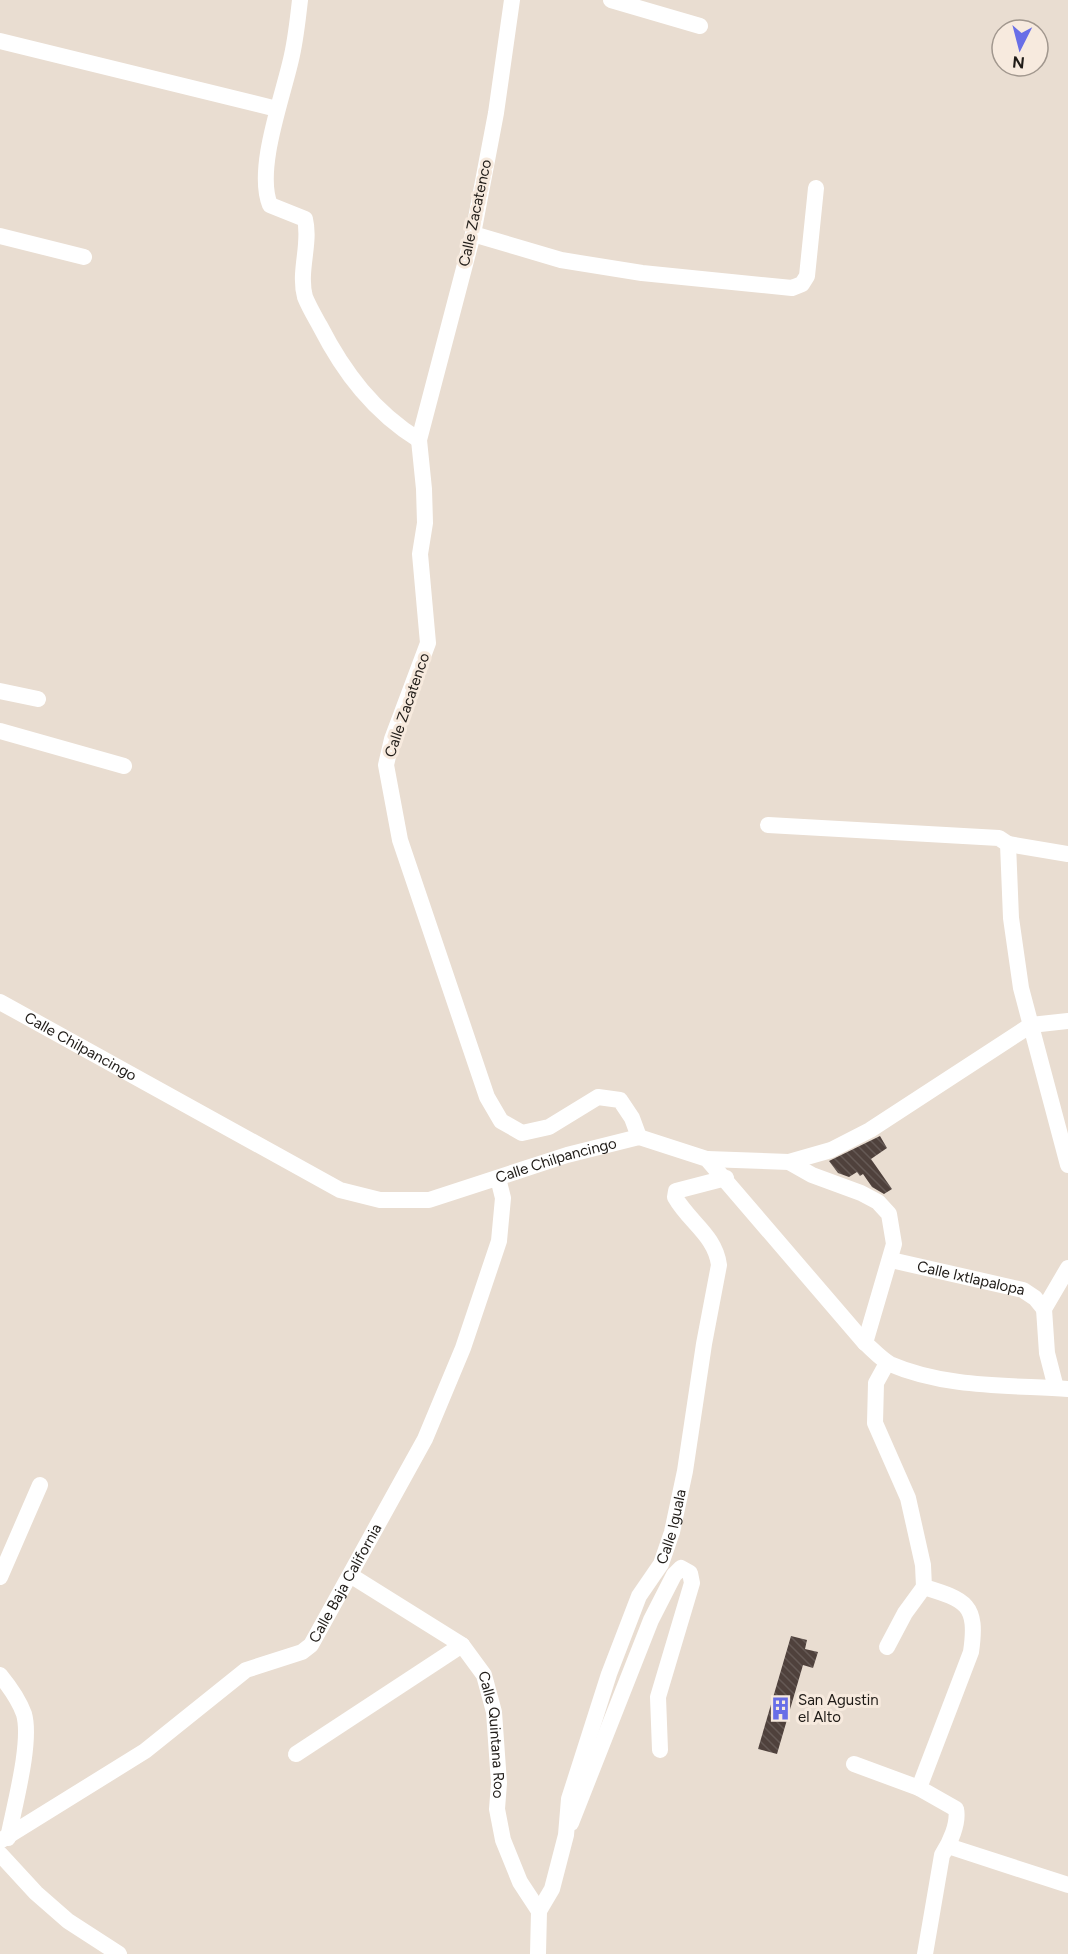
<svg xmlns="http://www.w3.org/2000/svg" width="1068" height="1954" font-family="Figtree,sans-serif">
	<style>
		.building { fill: url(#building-back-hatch) }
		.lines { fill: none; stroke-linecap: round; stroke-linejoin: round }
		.minor { stroke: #fff; stroke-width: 16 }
		.labels { text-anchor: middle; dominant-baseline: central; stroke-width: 6; stroke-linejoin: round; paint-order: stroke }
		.street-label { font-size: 15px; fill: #1f1b17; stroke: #f7eade }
		.poi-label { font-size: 15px; fill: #1f1b17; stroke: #f7eade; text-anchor: start }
	</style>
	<defs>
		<pattern id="building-back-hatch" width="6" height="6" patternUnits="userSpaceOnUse" patternTransform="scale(1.5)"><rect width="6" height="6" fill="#4f413c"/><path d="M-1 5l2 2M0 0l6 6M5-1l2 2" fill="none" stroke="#655955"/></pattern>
	</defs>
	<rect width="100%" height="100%" fill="#e9ddd1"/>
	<g class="building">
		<path d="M880 1136 887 1148 871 1159 892 1189 884 1194 872 1187 863 1174 860 1176 857 1172 849 1177 838 1173 829 1161Z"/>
		<path d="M791 1636 807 1640 805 1649 818 1652 813 1668 803 1665 777 1754 758 1749Z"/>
	</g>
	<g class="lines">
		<g class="minor">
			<path d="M300 0C298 18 296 37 292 55 284 94 255 168 270 205L305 219C311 244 298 271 305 297 309 307 315 317 320 326 344 373 374 412 419 440"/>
			<path d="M512 0 496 113 473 234 419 440 424 489 425 523 420 554 428 643 392 739 386 765 400 840 487 1097 501 1121 522 1133 549 1127 598 1097 620 1100 632 1118 639 1137"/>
			<path d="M611 0 700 26"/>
			<path d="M0 41 277 109"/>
			<path d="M473 234 561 260 642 273 792 288 802 284 807 276 816 188"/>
			<path d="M0 236 84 257"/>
			<path d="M0 691 38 699"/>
			<path d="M0 731 124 766"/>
			<path d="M768 825 999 838 1008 844 1011 918 1021 988 1068 1165"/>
			<path d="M1008 844 1068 854"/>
			<path id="s1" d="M0 1002 340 1190 380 1200H429L567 1155 639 1137 707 1159 865 1343C872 1349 881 1359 890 1364 945 1388 1009 1385 1068 1389"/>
			<path d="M707 1159 789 1162 812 1175 861 1193 878 1202 889 1214 894 1244 865 1343"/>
			<path d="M789 1162 831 1150 870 1130 1031 1025 1068 1021"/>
			<path id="s2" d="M891 1260 1023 1290 1035 1298 1044 1309"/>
			<path d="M887 1363 876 1383 875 1423 908 1498 923 1565 924 1587C966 1600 978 1604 971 1652L919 1788"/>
			<path d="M1056 1388 1047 1353 1044 1309 1068 1268"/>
			<path id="s3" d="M350 1575 462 1645 484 1675 494 1712 499 1783 497 1809 503 1840 520 1882 539 1911 538 1954"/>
			<path d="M0 1577 40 1485"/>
			<path d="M887 1647 905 1613 924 1587"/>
			<path d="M0 1675C9 1686 19 1700 24 1714 32 1742 14 1807 8 1838"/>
			<path d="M296 1754 462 1645"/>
			<path d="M854 1764 919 1788 956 1809C959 1823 950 1843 942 1855L925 1954"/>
			<path d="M571 1823 651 1620 674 1575 681 1568 690 1573 692 1583 658 1697 660 1750"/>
			<path id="s4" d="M0 1841 145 1751 246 1670 302 1652 311 1645 425 1439 463 1348 499 1241 503 1198 498 1178"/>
			<path d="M948 1846 1068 1885"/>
			<path d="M0 1854 36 1893 68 1921 119 1954"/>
			<path id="s5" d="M539 1911 552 1889 566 1835 569 1799 609 1674 639 1596 661 1564 672 1532 685 1471 704 1344 719 1265C715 1235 689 1222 675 1197L676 1191 726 1178"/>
		</g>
	</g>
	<defs>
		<symbol id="building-bare" viewBox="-9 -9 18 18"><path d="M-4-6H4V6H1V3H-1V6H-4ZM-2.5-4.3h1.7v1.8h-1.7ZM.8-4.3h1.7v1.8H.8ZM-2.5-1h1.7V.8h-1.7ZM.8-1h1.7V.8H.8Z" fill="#686ee7" stroke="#f7eade" stroke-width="2.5" paint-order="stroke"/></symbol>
	</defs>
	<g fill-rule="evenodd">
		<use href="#building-bare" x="764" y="1692" width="33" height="33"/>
	</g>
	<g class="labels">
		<g class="street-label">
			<text transform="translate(475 213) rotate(-78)">Calle Zacatenco</text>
			<text transform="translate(407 705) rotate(-71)">Calle Zacatenco</text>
			<text stroke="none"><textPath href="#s1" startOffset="92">Calle Chilpancingo</textPath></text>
			<text stroke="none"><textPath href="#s1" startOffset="612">Calle Chilpancingo</textPath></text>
			<text stroke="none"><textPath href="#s2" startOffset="82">Calle Ixtlapalopa</textPath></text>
			<text stroke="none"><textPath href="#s5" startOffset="410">Calle Iguala</textPath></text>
			<text stroke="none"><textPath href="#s4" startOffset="441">Calle Baja California</textPath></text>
			<text stroke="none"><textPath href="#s3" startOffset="230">Calle Quintana Roo</textPath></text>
		</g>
		<g class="poi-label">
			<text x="798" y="1700">San Agustin<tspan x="798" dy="17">el Alto</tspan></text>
		</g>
	</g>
	<g transform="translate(1020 48) rotate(186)"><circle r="28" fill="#f7eade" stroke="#a1978e" stroke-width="1.5"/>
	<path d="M0-4.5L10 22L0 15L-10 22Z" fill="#686ee7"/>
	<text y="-9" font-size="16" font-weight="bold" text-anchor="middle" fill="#1f1b17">N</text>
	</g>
</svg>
